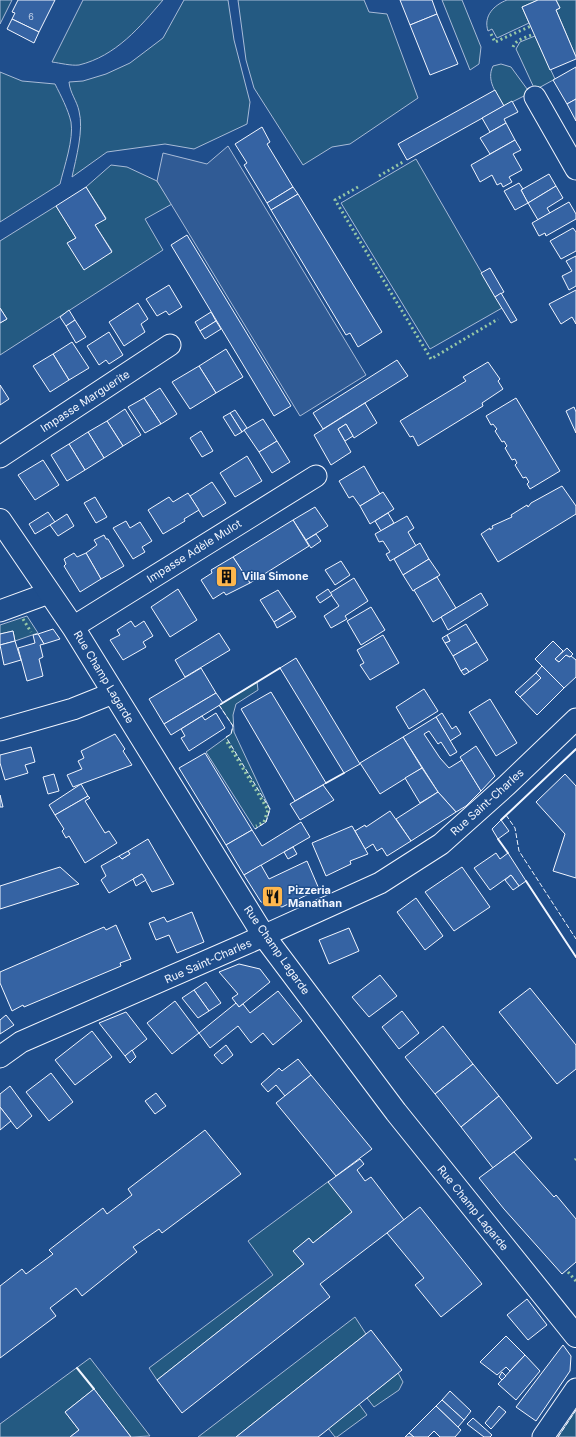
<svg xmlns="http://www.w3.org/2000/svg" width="576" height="1437" font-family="Inter,sans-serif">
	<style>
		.green { fill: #245a82; stroke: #a8bbd7 }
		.parking { fill: #305b95; stroke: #a8bbd7 }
		.building { fill: #3563a3; stroke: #f2f6ff }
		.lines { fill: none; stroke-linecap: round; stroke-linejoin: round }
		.minor-casing { stroke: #f2f6ff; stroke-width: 23 }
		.secondary-casing { stroke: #f2f6ff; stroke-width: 24 }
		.minor { stroke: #1f4e8c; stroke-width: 21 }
		.secondary { stroke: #1f4e8c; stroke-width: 22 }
		.hedge { stroke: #97c8a6; stroke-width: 3; stroke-dasharray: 2 3; stroke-linecap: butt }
		.fence { stroke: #f2f6ff; stroke-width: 1; stroke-dasharray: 5 2; stroke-linecap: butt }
		.wall { stroke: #f2f6ff; stroke-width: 2 }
		.labels { text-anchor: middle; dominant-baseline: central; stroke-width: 3; stroke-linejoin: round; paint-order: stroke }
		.number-label { font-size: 9px; fill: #c3d1e8 }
		.street-label { font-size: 11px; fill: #f2f6ff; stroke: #1f4e8c }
		.poi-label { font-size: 11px; font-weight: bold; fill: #f2f6ff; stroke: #1f4e8c; text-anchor: start }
	</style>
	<rect width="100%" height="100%" fill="#1f4e8c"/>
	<g class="green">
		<path d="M0 0H12L0 24Z"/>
		<path d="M83 0H163C140 27 116 56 79 65 71 66 60 63 52 62Z"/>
		<path d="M184 0H228L234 40 250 102 247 124 194 149 165 144 107 152 72 177C76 158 84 130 79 111 77 101 70 93 69 82L83 81 106 74 130 63 163 38Z"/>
		<path d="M238 0H364L369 12 387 14 418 98 350 144 332 147 303 165 254 88 246 60Z"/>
		<path d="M442 0H462L481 47 479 64 470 70Z"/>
		<path d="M507 0H538L522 7 529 23 497 38 492 29 488 31C483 16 494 5 507 0Z"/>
		<path d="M556 0H576V57L556 10 560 8Z"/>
		<path d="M535 36 555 79 535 90 516 49 520 42Z"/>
		<path d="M501 64 511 67 530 93 504 106C496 93 486 80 493 66Z"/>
		<path d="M0 72 22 81 55 84C61 96 68 109 71 122 74 139 64 167 60 184L0 222Z"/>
		<path d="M416 159 502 308 430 349 341 203Z"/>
		<path d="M111 165 127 167 157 181 172 204 145 219 163 250 0 355V323L7 319 0 308V241L56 206 76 238 68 243 84 269 112 251 95 225 106 218 86 187Z"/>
		<path d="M27 616 38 633 15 641 13 631 0 634V625Z"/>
		<path d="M257 682 258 690 236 704 233 715 234 732 270 809 266 822 255 829 206 752 231 734 233 726 219 705Z"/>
		<path d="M329 1181 352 1212 313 1243 309 1238 294 1251 304 1264 157 1380 149 1368 273 1275 248 1241Z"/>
		<path d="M355 1317 366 1334 236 1437H198Z"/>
		<path d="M90 1358 150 1436 131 1437 94 1389 65 1412 79 1430 70 1437H0V1424Z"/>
		<path d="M398 1373 403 1382 399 1390 374 1407 367 1398Z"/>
		<path d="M359 1404 367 1415 337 1437H335L328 1428Z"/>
		<path d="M576 1410V1437H558Z"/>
	</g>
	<path class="parking" d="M228 146 366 375 300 416 157 181 163 153 207 164Z"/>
	<g class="building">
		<path d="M18 0H55L39 32 12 19 15 13 12 12Z"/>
		<path d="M400 0H432L437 14 410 25Z"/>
		<path d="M538 0H556L560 8 556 10 576 57V59L550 70 522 7Z"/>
		<path d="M437 14 458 64 430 75 410 25Z"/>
		<path d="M12 19 39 32 34 43 7 29Z"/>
		<path d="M576 67V99L567 104 553 80Z"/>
		<path d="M495 90 504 106 407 160 398 144Z"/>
		<path d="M576 99V121L567 104Z"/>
		<path d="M512 101 518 112 504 119 506 123 490 132 482 118Z"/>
		<path d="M506 123 515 140 490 154 480 138Z"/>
		<path d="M262 127 270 142 267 144 293 187 267 203 244 165 247 163 235 144Z"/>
		<path d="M515 140 521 150 513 154 522 170 509 177 512 182 503 187 501 183 497 185 492 175 480 182 471 165Z"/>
		<path d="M549 174 556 186 528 203 521 190Z"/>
		<path d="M519 183 523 189 521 190 528 203 515 210 504 191Z"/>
		<path d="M556 186 563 198 547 208 550 213 538 220 528 203Z"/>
		<path d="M86 187 106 219 95 225 112 252 84 270 67 243 76 238 56 206Z"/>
		<path d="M293 187 298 194 271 210 267 203Z"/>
		<path d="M298 194 382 332 358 347 350 333 346 335 271 210Z"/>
		<path d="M569 202 576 214V219L546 236 545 233 539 236 532 223Z"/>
		<path d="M573 228 576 232V251L561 259 550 241Z"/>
		<path d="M187 235 291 406 274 416 171 245Z"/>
		<path d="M576 256V286L569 290 562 276 572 271 566 261Z"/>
		<path d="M490 268 504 292 495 297 481 273Z"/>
		<path d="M169 285 182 307 169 315 166 311 157 316 146 299Z"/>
		<path d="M576 290V324L572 317 561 324 549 304Z"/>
		<path d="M501 293 517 320 511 323 495 297Z"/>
		<path d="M138 303 148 319 141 324 145 332 124 346 109 322Z"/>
		<path d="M0 308 7 319 0 323Z"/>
		<path d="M69 310 75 320 66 326 60 317Z"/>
		<path d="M211 312 216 321 200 331 195 322Z"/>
		<path d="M75 320 86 337 76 343 66 326Z"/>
		<path d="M216 321 221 329 205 339 200 331Z"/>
		<path d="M109 332 123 355 109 364 106 360 99 365 87 346Z"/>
		<path d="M72 342 89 368 69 380 53 354Z"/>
		<path d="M226 349 243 377 216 393 199 366Z"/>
		<path d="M53 354 69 380 50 392 33 366Z"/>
		<path d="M397 360 408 376 323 429 313 413Z"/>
		<path d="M488 362 500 379 498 381 503 389 482 403 483 406 418 446 413 436 410 437 400 421 466 381 463 377Z"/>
		<path d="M199 366 216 393 190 409 172 382Z"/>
		<path d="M0 385 9 399 0 405Z"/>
		<path d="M160 388 177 414 161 424 144 398Z"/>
		<path d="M144 398 161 424 145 433 128 407Z"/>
		<path d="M516 398 560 471 530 489 527 484 529 482 526 477 523 478 515 465 517 463 515 459 512 460 505 448 507 446 504 441 502 442 495 431 497 429 493 424 491 425 486 416Z"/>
		<path d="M365 403 377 423 354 438 346 424 338 429 351 452 331 465 314 435Z"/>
		<path d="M574 407 576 412V433L566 411Z"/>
		<path d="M125 409 141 435 123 446 107 421Z"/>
		<path d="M235 410 247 428 242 432 230 413Z"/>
		<path d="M230 413 242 432 235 436 223 417Z"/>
		<path d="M263 419 277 441 259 452 244 430Z"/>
		<path d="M107 421 123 446 104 458 88 432Z"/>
		<path d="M346 424 353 436 345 441 338 429Z"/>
		<path d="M201 431 213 451 202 457 190 438Z"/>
		<path d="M88 432 104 458 85 470 69 444Z"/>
		<path d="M277 441 290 462 272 473 259 452Z"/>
		<path d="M69 444 85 470 67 481 51 455Z"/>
		<path d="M247 456 262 481 235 497 220 473Z"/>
		<path d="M43 460 59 485 35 500 18 475Z"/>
		<path d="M364 466 380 494 360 506 353 496 349 498 339 481Z"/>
		<path d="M212 482 226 503 203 517 190 496Z"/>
		<path d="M562 486 576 506V514L498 562 481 534 490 528V530L493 528 492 526 512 517 511 515 527 505 528 507 531 503Z"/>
		<path d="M383 492 394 509 370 524 360 506Z"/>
		<path d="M188 493 199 510 184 519 185 521 163 534 148 510 169 497 173 502Z"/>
		<path d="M95 497 107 517 96 523 84 503Z"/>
		<path d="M315 507 328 526 306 540 293 520Z"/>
		<path d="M48 512 55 522 35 534 29 524Z"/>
		<path d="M388 513 394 523 381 531 375 521Z"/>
		<path d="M67 514 74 526 58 536 50 525Z"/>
		<path d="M407 516 414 528 408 532 416 546 390 561 386 554 390 552 383 541 379 542 375 534Z"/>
		<path d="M293 520 309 546 250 583 233 557Z"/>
		<path d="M126 521 130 528 140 522 152 541 142 547 145 552 133 559 113 528Z"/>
		<path d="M316 534 321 541 311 548 306 540Z"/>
		<path d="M104 535 106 539H108L124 566 101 579 86 553 97 545 94 540Z"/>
		<path d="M420 543 429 559 403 575 394 559Z"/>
		<path d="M74 553 77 557 86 553 101 579 80 592 64 566 66 564 64 559Z"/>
		<path d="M233 557 250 583 226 595 224 592 213 599 201 580 212 573 211 570Z"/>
		<path d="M429 559 440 575 413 591 403 575Z"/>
		<path d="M341 561 350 575 335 585 325 570Z"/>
		<path d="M437 577 456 608 433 622 414 590Z"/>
		<path d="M354 578 368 601 345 616 347 619 331 628 324 616 339 606 330 593Z"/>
		<path d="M178 589 197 620 170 637 151 607Z"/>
		<path d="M328 589 332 595 320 603 316 597Z"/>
		<path d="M278 590 292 611 274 622 260 600Z"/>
		<path d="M481 593 488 605 448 630 441 617Z"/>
		<path d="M371 607 385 630 361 645 347 621Z"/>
		<path d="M292 611 296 617 277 628 274 622Z"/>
		<path d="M131 621 135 627 144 621 153 636 143 642 146 647 123 660 110 640 120 635 117 630Z"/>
		<path d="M466 624 477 642 453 656 445 643 450 641 447 635Z"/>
		<path d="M53 629 60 639 44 644 38 634Z"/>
		<path d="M13 631 15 641 0 645V634Z"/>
		<path d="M219 633 230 650 185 677 175 660Z"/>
		<path d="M38 634 44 644 40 645 43 657 39 659 43 676 27 681 18 648 35 643 33 635Z"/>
		<path d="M383 635 399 663 370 680 360 665 364 663 357 650Z"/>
		<path d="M447 635 450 641 445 643 442 638Z"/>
		<path d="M15 641 21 660 4 665 0 645Z"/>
		<path d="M553 641 563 651 555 659 559 662 566 655 570 657 571 656 576 660V677L564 688 535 659Z"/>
		<path d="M477 642 488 660 469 672 466 668 461 671 453 656Z"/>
		<path d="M567 648 573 654 570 657 566 655 559 662 555 659Z"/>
		<path d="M296 658 360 764 344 773 280 668Z"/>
		<path d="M542 666 564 688 537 715 520 697 541 678 536 673Z"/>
		<path d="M201 668 216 693 164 724 149 699Z"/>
		<path d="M466 668 469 672 464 675 461 671Z"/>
		<path d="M536 673 541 678 520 697 515 692Z"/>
		<path d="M424 689 438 711 409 729 396 707Z"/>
		<path d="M271 692 326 783 295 801 241 709Z"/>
		<path d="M216 693 223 703 171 735 164 724Z"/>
		<path d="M490 699 517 743 496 756 469 712Z"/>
		<path d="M216 713 225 728 189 751 181 738 185 736 181 729 202 716 205 720Z"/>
		<path d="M442 713 452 729 456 726 461 734 450 741 436 717Z"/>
		<path d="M436 717 457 752 450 756 441 742 438 744 429 731 424 734 440 758 449 768 462 760 481 791 466 806 456 812 438 792 403 737Z"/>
		<path d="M115 734 125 749 123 751 132 765 73 787 67 775 82 769 78 761 84 758 81 751Z"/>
		<path d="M403 737 422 768 380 794 360 763Z"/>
		<path d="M476 746 495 776 481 791 460 757Z"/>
		<path d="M31 747 35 762 25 765 28 773 5 780 0 763V755Z"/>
		<path d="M205 753 252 830 226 845 179 768Z"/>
		<path d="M422 768 438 792 420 803 405 778Z"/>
		<path d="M54 774 59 791 48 794 43 777Z"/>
		<path d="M565 774 576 786V878L553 871 565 834 536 802Z"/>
		<path d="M81 784 88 796 55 815 49 805Z"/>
		<path d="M323 785 334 800 300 820 290 804Z"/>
		<path d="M438 792 456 812 411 841 396 819Z"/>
		<path d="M0 795 3 807H0Z"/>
		<path d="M88 796 90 798 85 801 105 833 109 831 117 843 85 863 69 836 66 838 62 831 64 829 55 815Z"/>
		<path d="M390 811 411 841 387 856 382 848 377 851 373 844 365 849 355 831 365 825 366 827Z"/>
		<path d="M501 820 509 831 498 839 492 829Z"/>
		<path d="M301 822 310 837 244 875 226 845 252 830 262 846Z"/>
		<path d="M352 826 368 854 350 861 351 864 326 876 312 843Z"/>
		<path d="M148 839 174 884 152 892 142 874 109 893 101 880 106 876 101 866 119 856 122 859 130 854 128 851Z"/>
		<path d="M293 847 297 854 288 859 284 852Z"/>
		<path d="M128 851 130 854 122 859 119 856Z"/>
		<path d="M496 853 500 859 508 853 526 881 519 886 511 875 490 890 474 868Z"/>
		<path d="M307 861 319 889 282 907 261 902 244 875 261 865 269 879Z"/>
		<path d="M60 867 79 884 0 909V886Z"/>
		<path d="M462 867 490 907 454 931 425 892Z"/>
		<path d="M142 874 146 880 136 886 133 879Z"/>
		<path d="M511 875 519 886 513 890 505 880Z"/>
		<path d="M416 898 443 936 425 950 397 912Z"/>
		<path d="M192 912 204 942 177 953 169 935 156 940 149 923 164 917 167 922Z"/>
		<path d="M116 925 131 959 120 963 121 966 24 1007 23 1005 12 1011 0 983V972L104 927 106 930Z"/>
		<path d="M349 928 359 951 329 964 319 940Z"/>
		<path d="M239 964 260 969 270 982 239 1007 232 998 238 994 219 972Z"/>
		<path d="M380 975 397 996 369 1017 352 997Z"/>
		<path d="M206 982 221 1003 209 1011 194 990Z"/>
		<path d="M530 988 576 1045V1069L557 1084 499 1012Z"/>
		<path d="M194 990 209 1011 198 1018 182 998Z"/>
		<path d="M278 991 302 1021 273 1045 263 1033 251 1043 238 1026 210 1048 199 1033 236 1003 239 1007 243 1004 250 1013Z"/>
		<path d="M175 1001 199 1033 172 1054 147 1023Z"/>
		<path d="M402 1011 419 1033 399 1049 382 1027Z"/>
		<path d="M126 1012 147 1039 125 1056 99 1023Z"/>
		<path d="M6 1015 14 1025 0 1034V1020Z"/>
		<path d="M443 1026 473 1064 435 1094 405 1057Z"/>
		<path d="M92 1031 112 1057 75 1085 55 1060Z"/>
		<path d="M226 1045 233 1055 222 1064 214 1055Z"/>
		<path d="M132 1050 136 1057 130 1063 125 1056Z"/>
		<path d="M298 1059 311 1075 285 1096 276 1085 268 1092 261 1084 279 1068 282 1071Z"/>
		<path d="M473 1064 499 1096 461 1127 435 1094Z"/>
		<path d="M51 1073 73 1102 49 1121 26 1092Z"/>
		<path d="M311 1075 372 1149 336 1176 276 1103Z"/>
		<path d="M10 1086 32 1116 17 1129 0 1107V1094Z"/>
		<path d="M156 1093 166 1106 155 1114 145 1101Z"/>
		<path d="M499 1096 532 1138 493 1168 461 1127Z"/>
		<path d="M0 1107 11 1121 0 1130Z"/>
		<path d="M205 1130 241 1174 162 1233 159 1229 133 1247 137 1252 82 1296 76 1288 50 1308 56 1316 0 1358V1286L22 1269 26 1274 53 1254 49 1250 103 1208 107 1214 132 1195 128 1189Z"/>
		<path d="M514 1152 554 1197 556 1195 576 1219V1262L562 1274 504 1209 479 1178Z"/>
		<path d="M360 1159 364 1164 357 1170 365 1181 371 1177 404 1220 320 1284 330 1297 182 1413 157 1380 304 1264 293 1251 309 1238 313 1243 352 1212 328 1182Z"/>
		<path d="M420 1207 482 1284 441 1317 415 1285 424 1278 387 1233Z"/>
		<path d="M527 1299 547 1325 528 1340 507 1315Z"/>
		<path d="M371 1330 402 1370 322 1434 318 1437H236Z"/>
		<path d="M506 1336 525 1355 510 1371 506 1367 497 1375 480 1362Z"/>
		<path d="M563 1345 571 1356 570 1371 536 1421 516 1407Z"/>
		<path d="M525 1355 540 1371 516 1400 498 1384Z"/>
		<path d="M502 1372 506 1376 502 1380 499 1377Z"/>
		<path d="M94 1389 131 1437H70L79 1430 65 1412Z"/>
		<path d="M450 1391 471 1411 464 1420 442 1400Z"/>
		<path d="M442 1400 464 1420 458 1427 436 1406Z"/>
		<path d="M436 1406 461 1430 455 1437H440L434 1431 428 1437H414L409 1433Z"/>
		<path d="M499 1406 506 1412 491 1429 485 1423Z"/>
		<path d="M473 1418 492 1435 490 1437H484L467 1424Z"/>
		<path d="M409 1433 414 1437H405Z"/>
	</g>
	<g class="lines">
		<defs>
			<g id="minor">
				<path d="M535 97 576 169"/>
				<path d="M0 457 170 345"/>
				<path d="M0 611 49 593"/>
				<path d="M73 627 316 476"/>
				<path d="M0 730 73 709 113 693"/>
				<path d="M0 1057 21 1042 243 945 380 883 441 844 507 785 576 719"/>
				<path d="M543 1437 576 1389"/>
			</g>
			<path id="secondary" d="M0 520 73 627 264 936 396 1112 576 1336"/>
		</defs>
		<use href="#minor" class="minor-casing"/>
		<use href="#secondary" class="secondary-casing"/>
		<use href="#minor" class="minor"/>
		<use href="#secondary" class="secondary"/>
		<g class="hedge">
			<path d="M491 34 495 42 531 26"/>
			<path d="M513 47C516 39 527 37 534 34"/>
			<path d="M379 176 403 162"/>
			<path d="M358 187 335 200 431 359 498 319"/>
			<path d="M23 619 31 632"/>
			<path d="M227 742 268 810 264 822 256 826"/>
			<path d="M575 1160 576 1159"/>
			<path d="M568 1272 576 1281"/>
		</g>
		<g class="fence">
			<path d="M219 705 233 726 231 734 226 737 270 809 266 822 255 829"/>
			<path d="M506 815 515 828 519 851 576 939"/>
			<path d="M558 1437 576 1410"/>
		</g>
		<g class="wall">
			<path d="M221 704 280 668"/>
			<path d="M326 783 344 773"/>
			<path d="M501 820 576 749"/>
			<path d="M498 839 508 853"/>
			<path d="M526 881 576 957"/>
			<path d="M77 1368 94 1389"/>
		</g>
	</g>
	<defs>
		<symbol id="building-square" viewBox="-11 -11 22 22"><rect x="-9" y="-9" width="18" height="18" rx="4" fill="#ffb74d" stroke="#1f4e8c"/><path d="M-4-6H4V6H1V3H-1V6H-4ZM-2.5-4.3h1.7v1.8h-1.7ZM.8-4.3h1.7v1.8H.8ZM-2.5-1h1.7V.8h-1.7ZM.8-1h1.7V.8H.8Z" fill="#111"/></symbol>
		<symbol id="restaurant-square" viewBox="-11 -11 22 22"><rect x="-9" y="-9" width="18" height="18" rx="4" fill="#ffb74d" stroke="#1f4e8c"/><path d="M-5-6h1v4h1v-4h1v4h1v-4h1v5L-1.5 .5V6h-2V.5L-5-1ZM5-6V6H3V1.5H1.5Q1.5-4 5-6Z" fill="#111"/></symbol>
	</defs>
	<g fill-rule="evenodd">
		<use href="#building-square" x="214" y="564" width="25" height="25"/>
		<use href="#restaurant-square" x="260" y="884" width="25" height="25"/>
	</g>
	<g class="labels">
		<g class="number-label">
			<text x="31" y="16">6</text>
		</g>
		<g class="street-label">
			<text transform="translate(85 401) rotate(-33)">Impasse Marguerite</text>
			<text transform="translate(194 551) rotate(-32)">Impasse Adèle Mulot</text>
			<text transform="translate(104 677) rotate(59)">Rue Champ Lagarde</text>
			<text transform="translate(487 802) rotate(-42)">Rue Saint-Charles</text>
			<text transform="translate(277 950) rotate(55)">Rue Champ Lagarde</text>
			<text transform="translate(208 961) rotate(-24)">Rue Saint-Charles</text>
			<text transform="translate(473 1208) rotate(51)">Rue Champ Lagarde</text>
		</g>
		<g class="poi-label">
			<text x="242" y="576">Villa Simone</text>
			<text x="288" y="890">Pizzeria<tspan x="288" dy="13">Manathan</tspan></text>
		</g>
	</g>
</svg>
